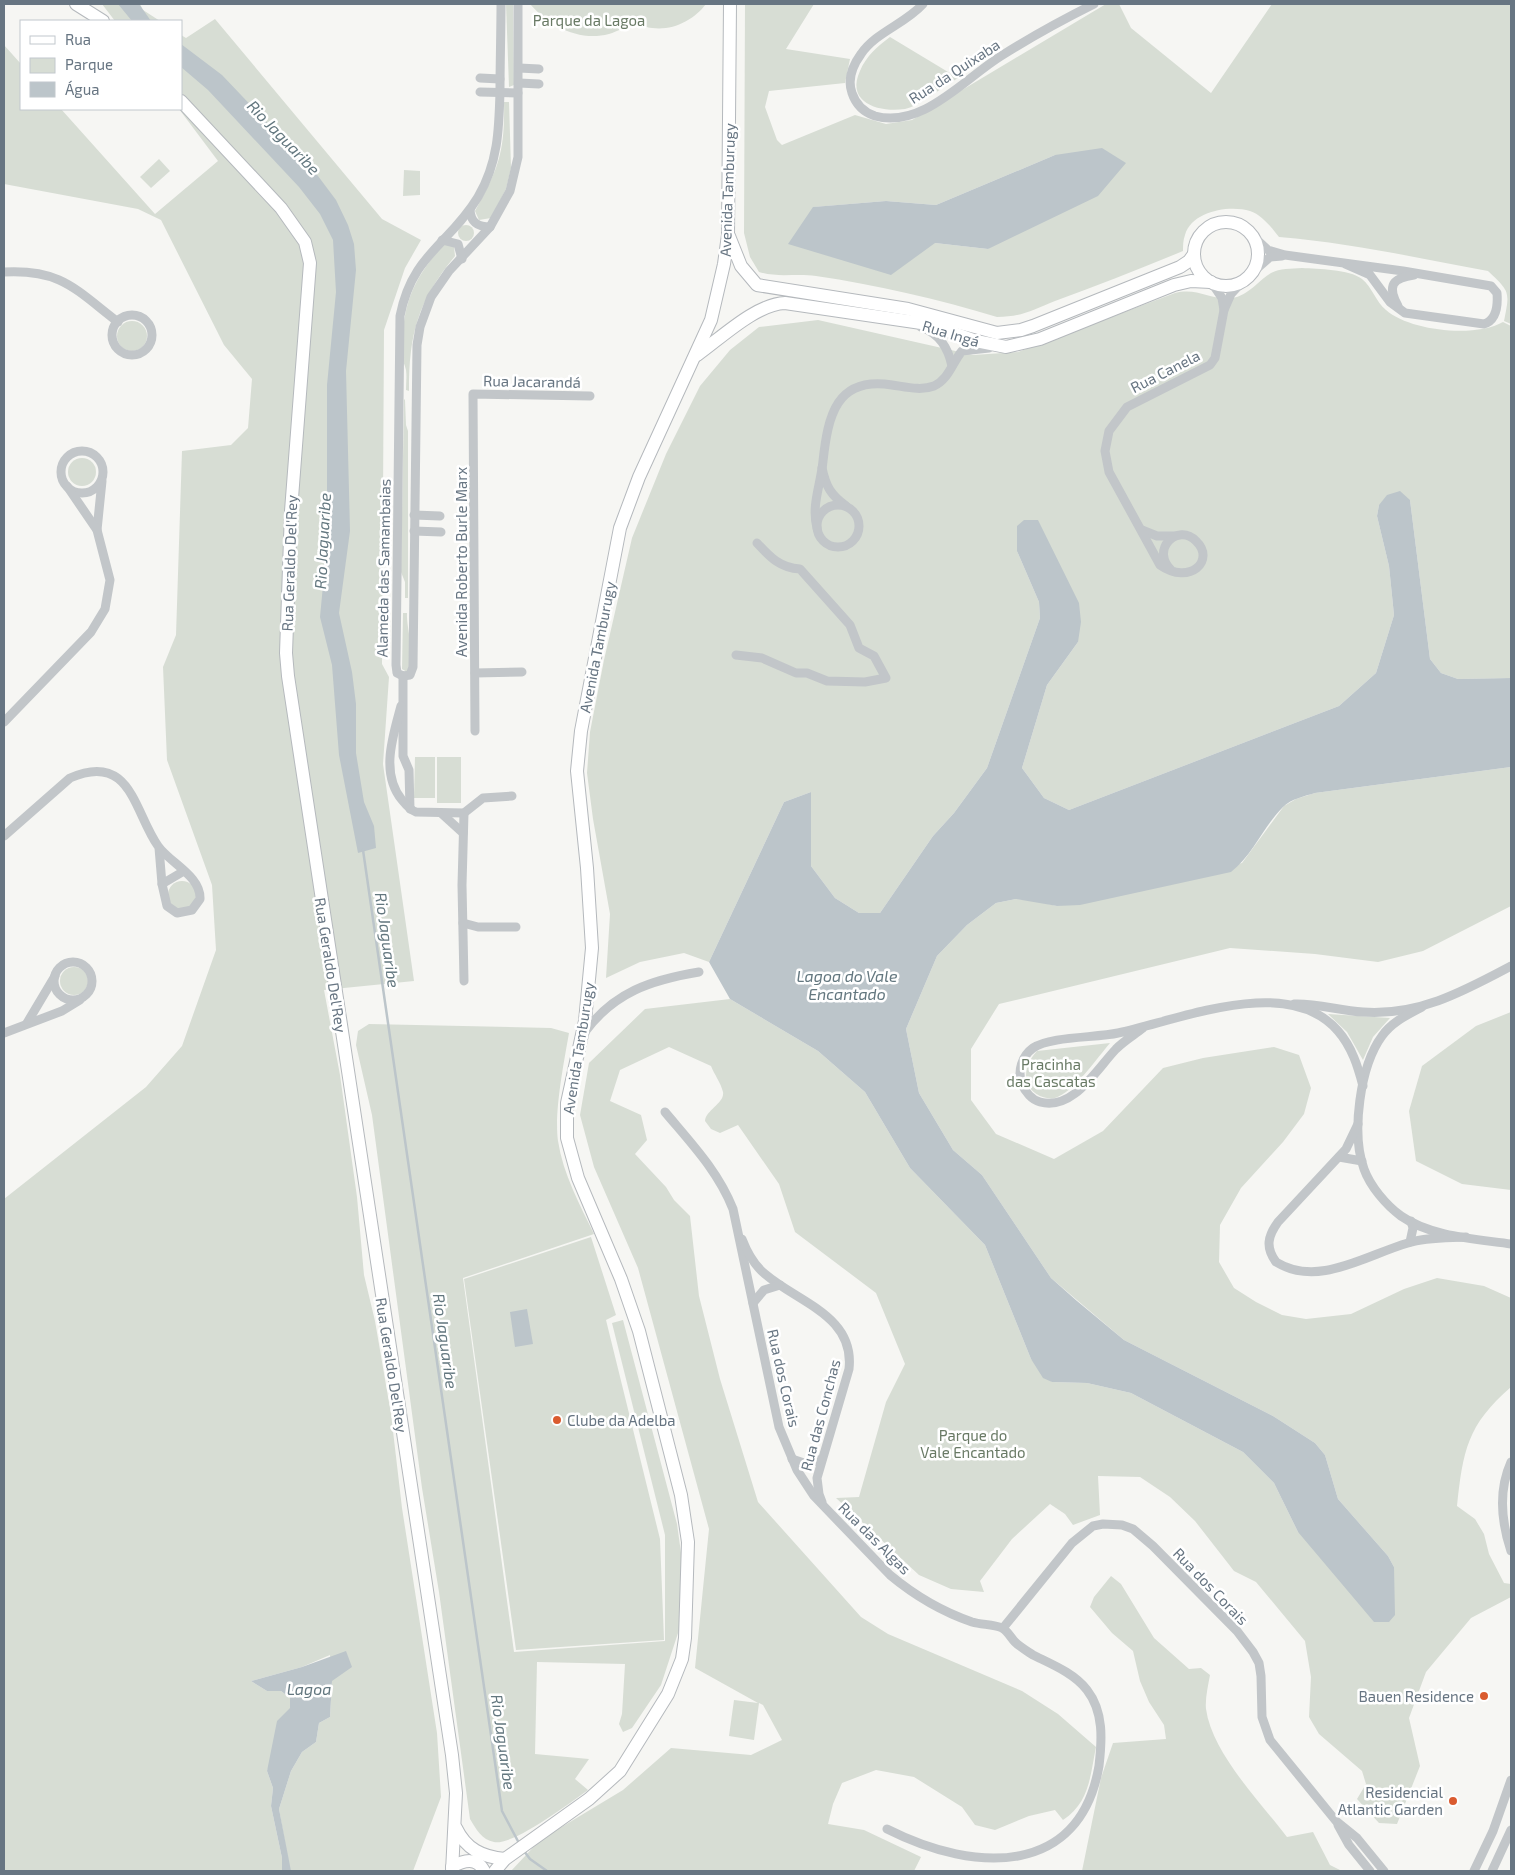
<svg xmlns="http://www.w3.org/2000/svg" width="1515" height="1875" font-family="'Exo 2',sans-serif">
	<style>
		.green { fill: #d7ddd4; fill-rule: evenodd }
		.water { fill: #bcc5ca }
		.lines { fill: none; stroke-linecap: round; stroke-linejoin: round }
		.stream { stroke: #bcc5ca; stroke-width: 2.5 }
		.secondary-casing { stroke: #b5b9bd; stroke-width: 14 }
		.street { stroke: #c2c6c9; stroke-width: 9 }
		.secondary { stroke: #fff; stroke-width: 12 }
		.poi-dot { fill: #da5b2f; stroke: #fff; stroke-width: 2 }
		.labels { text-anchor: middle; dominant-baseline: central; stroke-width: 5; stroke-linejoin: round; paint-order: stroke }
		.park-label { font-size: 15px; fill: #697a65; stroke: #fff }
		.street-label { font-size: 15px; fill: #677582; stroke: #fff }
		.poi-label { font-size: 15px; fill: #677582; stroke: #fff; text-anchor: end }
		.water-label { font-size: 16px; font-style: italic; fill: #63777f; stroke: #fff }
	</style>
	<rect width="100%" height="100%" fill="#f6f6f3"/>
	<g class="green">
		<path d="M102 4H140L143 10 160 21H115Z"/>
		<path d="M506 4H513L514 85 509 87Z"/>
		<path d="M530 4H706C694 20 673 31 652 28 647 28 642 24 637 24 629 24 617 32 609 34 579 42 549 26 530 4Z"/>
		<path d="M745 4H814L786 49 850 59 845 83 769 91 765 107 777 140 782 145 855 115 886 124 912 120 1106 4H1119L1131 28 1211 93 1272 4H1511V324L1504 321C1510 291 1510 292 1488 271 1417 258 1352 243 1279 237 1272 228 1262 215 1250 211 1229 205 1192 211 1185 235 1183 240 1183 246 1183 251 1140 269 1098 285 1055 301 1033 310 1021 317 997 317 938 299 877 285 816 276 797 273 778 278 759 272L750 257 744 233ZM1055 155 988 249 935 243 814 207 886 201 936 205Z"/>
		<path d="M215 19 382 219 421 240 405 268 384 330 382 664 389 677 383 764 414 981 324 990 340 1075 357 1197 364 1275 375 1321 391 1414 402 1508 437 1733 441 1797 413 1871H290L279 1809 291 1771 302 1752 316 1742 319 1723 330 1717 332 1681 330 1655 302 1667 251 1681 267 1691H281L290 1698 291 1708 267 1771 273 1788 271 1806 282 1858V1871H4V1199L146 1087 182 1046 216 950 212 885 167 760 163 667 176 635 182 451 231 445 248 428 252 379 224 345 161 220 138 209 4 184V45L21 64V109H61L155 214 218 161 179 109H181V35L186 38Z"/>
		<path d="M890 37 958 78C944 86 919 106 905 109 880 113 845 103 860 71 866 56 878 46 890 37Z"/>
		<path d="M504 102H509L511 168 506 189 491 218 479 220 475 211C499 168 505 151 504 102Z"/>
		<path d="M159 159 170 171 151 188 140 177Z"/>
		<path d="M404 170 420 171V195L403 196Z"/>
		<circle cx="466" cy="233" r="8"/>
		<path d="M449 244 454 247 455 256C418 301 409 333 409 391L406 390C406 383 407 377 406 370 405 365 402 360 402 355 402 306 411 282 443 245Z"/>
		<path d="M1302 268C1318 269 1349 269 1362 279 1372 287 1376 302 1386 310 1410 331 1475 338 1503 322L1511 326V678L1458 679 1441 673 1430 659 1410 500 1379 505 1377 516 1389 566 1394 615 1376 673 1339 706 1069 810 1044 798 1022 768 1047 685 1078 642 1017 551 1039 602 1040 618 987 768 954 813 933 836 880 913H859L835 898 811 866V792L784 802 709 962 684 953 640 962 606 978 610 914 593 819 587 773 590 732 604 660 632 538 666 454 700 386 730 350 759 327 818 320 973 355 1018 352 1175 293C1198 287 1211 301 1232 298 1248 296 1259 280 1271 273 1280 268 1291 269 1302 268Z"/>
		<circle cx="132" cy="336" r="15"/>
		<path d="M404 399 405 400 406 425 408 431V598H405V582L401 572Z"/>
		<circle cx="82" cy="472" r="14"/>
		<path d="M403 613H407C406 629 417 658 407 672L402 669Z"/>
		<path d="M415 757H435V798H414Z"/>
		<rect x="437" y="757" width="24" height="46"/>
		<path d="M1511 767V906L1423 951 1378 962 1315 954 1230 948 999 1004 971 1049V1100L996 1134 1054 1159 1103 1131 1163 1068 1203 1058 1274 1047 1299 1055 1311 1088 1304 1114 1283 1142 1241 1188 1220 1225 1219 1262 1234 1288 1256 1302 1282 1315 1306 1319 1351 1314 1404 1289 1437 1278 1484 1286 1511 1298V1387C1467 1425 1463 1451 1457 1506L1475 1519 1484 1534 1489 1554 1504 1583 1511 1584V1597L1471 1618 1426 1672 1409 1718 1420 1766 1397 1824 1379 1823 1357 1799 1366 1784 1362 1771 1319 1734 1309 1717 1311 1677 1305 1641 1256 1582 1234 1571 1195 1521 1170 1497 1140 1477 1098 1476 1100 1515 1073 1525 1065 1514 1050 1504 1012 1539 980 1581 984 1592 951 1589 919 1575 836 1498 859 1497 886 1402 905 1364 876 1293 795 1232 779 1184 738 1125 720 1133 711 1129 705 1121C706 1110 725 1103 723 1092 721 1083 714 1074 711 1066L669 1047 620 1070 610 1101 641 1115 647 1140 635 1154 666 1187 674 1200 690 1216 699 1296 720 1379 758 1502 861 1617 888 1634 1022 1691 1058 1714 1096 1747C1090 1776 1090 1802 1063 1820L1055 1810 1029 1816 995 1830 975 1825 962 1807 914 1777 876 1770 842 1783 833 1804 828 1824 864 1830 921 1857 914 1871H511L540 1840 623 1790 671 1748 751 1755 782 1740 763 1705 759 1703 754 1740 729 1736 734 1700 758 1703 695 1668 709 1529 638 1268 594 1167 580 1115 589 1063 645 1009 730 999 818 1051 865 1092 910 1168 985 1245 1031 1359 1052 1382 1087 1383 1131 1393 1243 1452 1274 1483 1298 1532 1394 1567 1388 1556 1338 1499 1325 1455 1315 1443 1273 1416 1124 1340 1051 1278 982 1175 953 1150 919 1093 906 1029 937 956 967 925 996 903 1016 899 1030 900 1057 906 1242 863 1284 806 1296 799 1315 793Z"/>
		<circle cx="182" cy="895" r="14"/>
		<circle cx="74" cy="981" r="14"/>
		<path d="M1511 1012V1190L1462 1184 1416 1161 1409 1111 1422 1066 1476 1026Z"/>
		<path d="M1328 1014 1390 1018 1373 1037 1363 1060 1347 1032Z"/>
		<path d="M369 1024 551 1028 569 1033C564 1062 554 1112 558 1141 563 1174 580 1205 594 1234L463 1278 514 1652 665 1641V1535L612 1323 623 1320 677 1524 682 1560 679 1630 661 1685 632 1728 623 1732 619 1724 622 1714 625 1664 537 1662 535 1754 589 1759 575 1779 588 1790C570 1803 513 1846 494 1842 482 1840 476 1829 470 1819L439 1592 422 1488 372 1115 356 1045 358 1031Z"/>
		<path d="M1110 1043C1097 1058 1074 1092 1055 1098 1051 1099 1045 1098 1040 1096 1020 1086 1024 1065 1037 1051Z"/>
		<path d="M591 1237 616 1315 606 1320 660 1539 664 1640 516 1650 464 1279Z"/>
		<path d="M1111 1576 1121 1584 1154 1638 1189 1669 1201 1668 1210 1675C1208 1686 1205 1699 1206 1709 1212 1753 1261 1803 1287 1837L1313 1832 1330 1865 1342 1871H1082L1101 1778 1113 1743 1166 1739 1164 1725 1149 1702 1140 1681 1133 1651 1112 1633 1090 1607 1094 1597Z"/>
	</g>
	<g class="water">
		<path d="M118 4H139L151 21H132Z"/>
		<path d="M181 44 222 75 318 176 336 200 348 225 354 244 356 270 346 371 350 531 339 613 352 672 356 704V753L364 802 374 826 376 848 358 853 339 755 332 665 320 617 327 543V385L336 292 333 240 320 214 299 187 208 90 181 67Z"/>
		<path d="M1102 148 1126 163 1098 196 988 249 935 243 891 275 788 244 813 207 886 201 936 205 1055 155Z"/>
		<path d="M1400 491 1410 500 1430 659 1441 673 1458 679 1511 678V767L1315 793C1305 796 1291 799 1283 807 1263 827 1253 855 1231 872L1080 905 1057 906 1016 899 996 903 967 925 937 956 906 1029 919 1093 953 1150 982 1175 1051 1278 1077 1301 1124 1340 1273 1416 1315 1443 1325 1455 1338 1499 1388 1556 1394 1567 1395 1615 1389 1622H1374L1298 1532 1274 1483 1243 1452 1131 1393 1087 1383 1052 1382 1043 1378 1031 1359 985 1245 910 1168 865 1092 818 1051 730 999 709 962 784 802 811 792V866L835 898 859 913H880L933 836 954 813 987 768 1040 618 1039 602 1017 551V526L1024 520H1038L1079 603 1081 622 1078 642 1047 685 1022 768 1044 798 1069 810 1339 706 1376 673 1394 615 1389 566 1377 516 1379 505 1387 495Z"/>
		<path d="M527 1309 533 1344 515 1347 510 1312Z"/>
		<path d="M346 1651 352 1667 332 1681 330 1717 319 1723 316 1742 302 1752 291 1771 279 1809 291 1871H282V1858L271 1806 273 1788 267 1771 277 1721 290 1708V1698L281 1691H267L251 1681 302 1667Z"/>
	</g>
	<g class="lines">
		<g class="stream">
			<path d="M363 850 502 1811 520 1845"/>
			<path d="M524 1851 530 1859 547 1871"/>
		</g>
		<defs>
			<g id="secondary">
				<path d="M76 4 103 21"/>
				<path d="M181 101 281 208 305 242 310 263 291 511 286 653 288 676 452 1755 456 1793 452 1871"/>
				<circle cx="1226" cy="254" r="32"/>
				<path d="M729 236 741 266 757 285 908 309 997 333 1021 330 1033 326 1180 267 1189 261 1194 254"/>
				<path d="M697 355C721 338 756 304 785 303L928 324 976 341 1006 347 1040 339 1174 285 1191 281 1211 282"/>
				<path d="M456 1828C466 1849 482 1857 505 1859"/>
				<path d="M452 1867C464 1860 477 1857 484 1871"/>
				<path d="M495 1871 505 1859 589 1799 620 1771 668 1694 682 1659 685 1638 688 1542 681 1495 639 1331 621 1279 578 1178 567 1138V1103L585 1021 592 948 587 868 577 771 581 731 620 528 639 477 711 320 724 264 728 235 730 4"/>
			</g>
		</defs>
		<use href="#secondary" class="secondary-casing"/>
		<g class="street">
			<path d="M501 4C501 33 500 62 500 91 499 130 498 163 478 197 449 245 412 254 400 316L396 665 397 673 403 676 410 675 413 667 417 345 420 327 431 297 449 271 490 227 510 191 518 157V4"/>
			<path d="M923 4C905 24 876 32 861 54 853 65 847 79 852 93 856 105 863 112 875 116 922 129 964 79 1001 56 1031 37 1062 20 1094 4"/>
			<path d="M519 68 539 69"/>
			<path d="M480 78 500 79"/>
			<path d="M519 83 539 84"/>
			<path d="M480 92 518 93"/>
			<path d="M470 210C471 223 478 227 490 227"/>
			<path d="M1255 238 1268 250 1285 255 1403 271 1491 286 1497 293C1498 306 1497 320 1484 324L1405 313 1390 302 1370 275 1345 264"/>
			<path d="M442 240 458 244 462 259"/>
			<path d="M1254 271 1270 257 1282 256"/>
			<path d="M4 272C61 269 75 289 118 322"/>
			<path d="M1212 283 1222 298 1224 310"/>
			<path d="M1398 306C1387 286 1392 278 1414 275"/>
			<circle cx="132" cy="335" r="20"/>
			<path d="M921 327C940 334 948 348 952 366"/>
			<circle cx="82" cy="472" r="21"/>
			<path d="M822 468C826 487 831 495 846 506"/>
			<circle cx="838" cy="526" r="21"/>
			<path d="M414 515 440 516"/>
			<path d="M817 528C811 505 821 484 823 461 828 416 836 376 892 385 906 387 921 391 934 386 949 379 952 363 962 351L989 348"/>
			<path d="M97 530 102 481"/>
			<path d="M1142 530 1157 536H1175"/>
			<path d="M414 531 441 532"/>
			<path d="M1172 571C1149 550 1178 522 1196 541 1216 560 1190 586 1160 565L1109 472 1105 451 1109 431 1127 407 1210 365 1215 358 1224 310 1231 294 1242 282"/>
			<path d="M736 655 762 658 796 673H807L827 681 865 682 886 678 874 656 859 648 850 625 800 569C780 568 770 557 757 543"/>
			<path d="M475 673 522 672"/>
			<path d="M403 676V756L409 770 410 809"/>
			<path d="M401 706C393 736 380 773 402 800 406 805 410 810 416 812L464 813 483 798 512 796"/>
			<path d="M4 722 91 632 105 609 110 580 97 530 67 486"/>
			<path d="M475 731 473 394 590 396"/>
			<path d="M441 813 463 833"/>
			<path d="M4 836 70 778C131 751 134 812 158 846 170 863 201 876 200 899L192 910 177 913 167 906 162 884 159 848"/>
			<path d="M162 884 184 871"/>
			<path d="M463 923 478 927H516"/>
			<circle cx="73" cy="981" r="19"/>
			<path d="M464 981 462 885 464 813"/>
			<path d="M1294 1004C1317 1003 1340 1011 1363 1012 1419 1016 1464 991 1511 966"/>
			<path d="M1422 1007C1407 1015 1392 1022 1382 1036 1360 1066 1351 1133 1364 1169 1370 1186 1386 1205 1401 1216 1431 1237 1476 1239 1511 1244"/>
			<path d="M27 1023 55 976"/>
			<path d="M1143 1028C1134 1035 1124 1041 1116 1049 1096 1070 1073 1111 1040 1102 1032 1100 1025 1092 1022 1084 1017 1071 1022 1056 1033 1048 1050 1036 1097 1038 1118 1033 1180 1020 1288 973 1338 1031 1352 1047 1358 1067 1363 1086"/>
			<path d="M4 1033 62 1011 80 1000"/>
			<path d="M584 1033C614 992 651 980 699 972"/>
			<path d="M665 1112C691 1143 718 1171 733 1209L779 1427 797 1470 814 1496 890 1575C914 1595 943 1612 972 1622 982 1625 993 1624 1002 1628 1007 1630 1011 1638 1015 1642 1020 1647 1027 1651 1033 1655 1051 1664 1074 1673 1087 1690 1104 1712 1102 1740 1099 1766 1080 1875 978 1875 887 1829"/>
			<path d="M1358 1124 1346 1149 1278 1222C1268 1236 1265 1247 1276 1262 1318 1288 1366 1255 1408 1243 1426 1237 1447 1238 1466 1237"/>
			<path d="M1339 1157 1362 1161"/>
			<path d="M742 1239C747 1252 754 1265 765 1274 799 1303 855 1316 849 1369L817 1478 819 1494 822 1502"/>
			<path d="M1410 1242 1413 1228 1411 1221"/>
			<path d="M753 1303 764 1290 780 1285"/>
			<path d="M792 1459 807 1464 822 1459"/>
			<path d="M1511 1462C1498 1491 1501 1521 1511 1551"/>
			<path d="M1003 1628 1072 1543 1093 1526 1103 1524 1122 1525 1133 1529 1153 1546 1237 1631 1253 1652 1259 1663 1261 1676 1262 1717 1270 1740 1336 1821 1357 1838 1384 1871"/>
			<path d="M1338 1825 1349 1845 1370 1871"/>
			<path d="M1474 1871 1493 1831 1511 1780"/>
			<path d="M1492 1871 1511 1830"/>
		</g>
		<use href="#secondary" class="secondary"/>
	</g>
	<g class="poi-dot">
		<circle cx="557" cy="1420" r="5"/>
		<circle cx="1484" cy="1696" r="5"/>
		<circle cx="1453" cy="1801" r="5"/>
	</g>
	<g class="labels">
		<g class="park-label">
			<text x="589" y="20">Parque da Lagoa</text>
			<text x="1051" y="1064">Pracinha<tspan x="1051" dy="17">das Cascatas</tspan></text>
			<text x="973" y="1435">Parque do<tspan x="973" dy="17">Vale Encantado</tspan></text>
		</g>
		<g class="street-label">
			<text transform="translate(954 71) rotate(-33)">Rua da Quixaba</text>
			<text transform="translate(727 190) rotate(-88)">Avenida Tamburugy</text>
			<text transform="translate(951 333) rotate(17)">Rua Ingá</text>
			<text transform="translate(1165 371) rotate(-27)">Rua Canela</text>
			<text transform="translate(532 381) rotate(1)">Rua Jacarandá</text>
			<text transform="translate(461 562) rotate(-90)">Avenida Roberto Burle Marx</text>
			<text transform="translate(289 563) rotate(-88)">Rua Geraldo Del'Rey</text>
			<text transform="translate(383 568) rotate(-89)">Alameda das Samambaias</text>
			<text transform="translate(597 647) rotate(-79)">Avenida Tamburugy</text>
			<text transform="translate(331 965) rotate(81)">Rua Geraldo Del'Rey</text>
			<text transform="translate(578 1048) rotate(-81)">Avenida Tamburugy</text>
			<text transform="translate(392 1365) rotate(81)">Rua Geraldo Del'Rey</text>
			<text transform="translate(784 1378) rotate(77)">Rua dos Corais</text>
			<text transform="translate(820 1415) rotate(-75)">Rua das Conchas</text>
			<text transform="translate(875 1538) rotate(45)">Rua das Algas</text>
			<text transform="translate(1211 1586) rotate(46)">Rua dos Corais</text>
		</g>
		<g class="poi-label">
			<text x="567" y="1420" text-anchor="start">Clube da Adelba</text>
			<text x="1474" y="1696">Bauen Residence</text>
			<text x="1443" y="1792">Residencial<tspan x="1443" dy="17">Atlantic Garden</tspan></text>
		</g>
		<g class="water-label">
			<text transform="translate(284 137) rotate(46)">Rio Jaguaribe</text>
			<text transform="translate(322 541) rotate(-87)">Rio Jaguaribe</text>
			<text transform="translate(388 940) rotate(82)">Rio Jaguaribe</text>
			<text x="847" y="975">Lagoa do Vale<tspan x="847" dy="18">Encantado</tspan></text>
			<text transform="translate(446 1341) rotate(82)">Rio Jaguaribe</text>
			<text x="309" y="1688">Lagoa</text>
			<text transform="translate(504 1742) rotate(82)">Rio Jaguaribe</text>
		</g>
	</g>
	<rect width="1515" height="1875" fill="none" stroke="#677582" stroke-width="10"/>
	<rect x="20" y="20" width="162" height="90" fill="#ffffff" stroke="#c2c8cd"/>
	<rect x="30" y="36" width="25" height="8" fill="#ffffff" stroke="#c2c8cd"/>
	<text x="65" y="45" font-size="15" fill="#677582">Rua</text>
	<rect x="30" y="58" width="25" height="15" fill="#d7ddd4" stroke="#c2c8cd"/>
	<text x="65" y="70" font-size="15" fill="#677582">Parque</text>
	<rect x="30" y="82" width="25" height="15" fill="#bcc5ca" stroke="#c2c8cd"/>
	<text x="65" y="95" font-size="15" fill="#677582">Água</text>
</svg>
